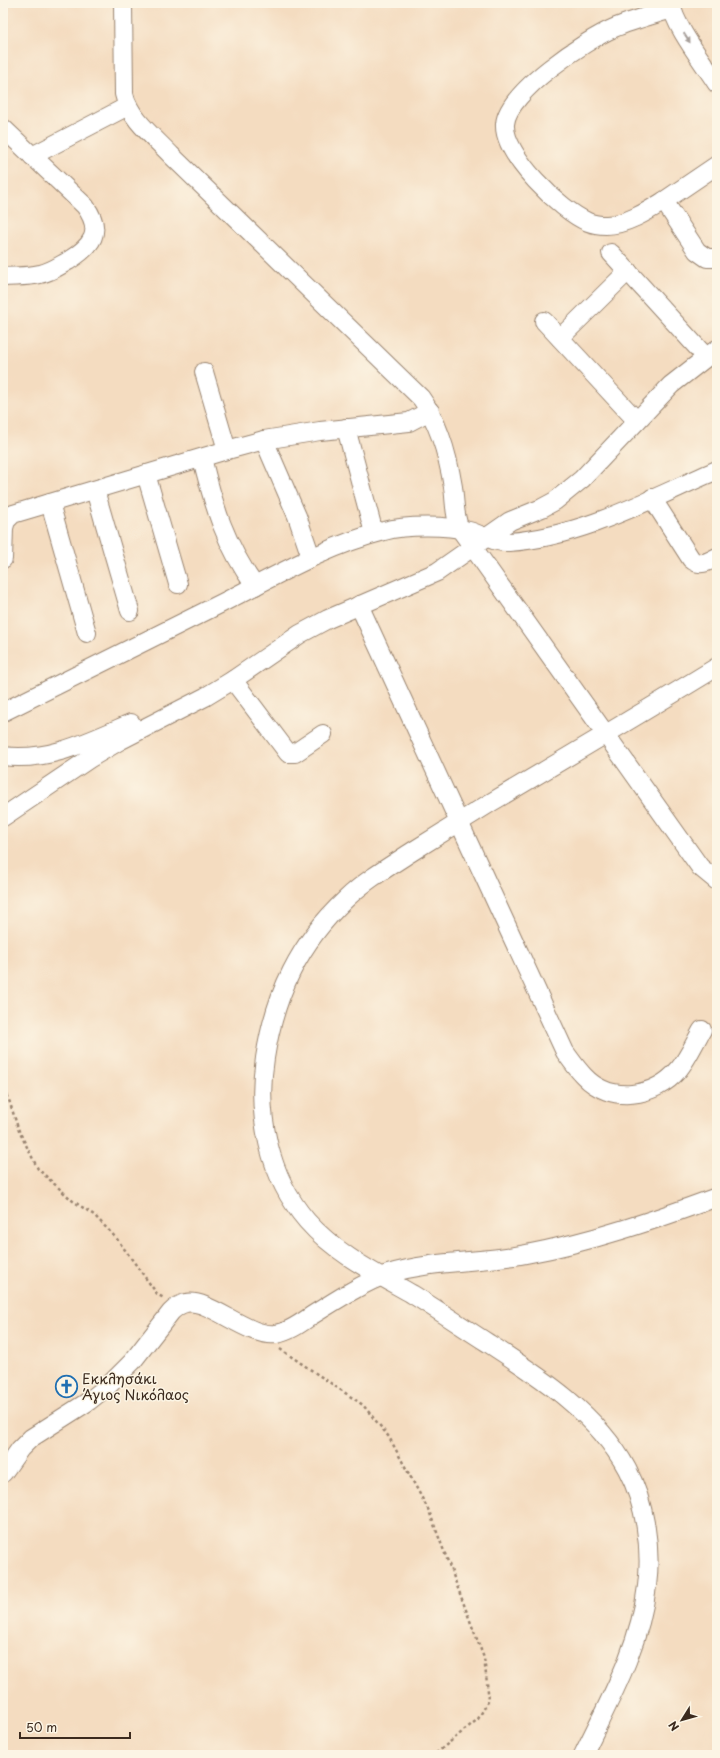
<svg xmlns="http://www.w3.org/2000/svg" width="720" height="1758" font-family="'Playpen Sans',sans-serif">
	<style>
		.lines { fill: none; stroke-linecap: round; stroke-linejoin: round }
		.minor-casing { stroke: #98836f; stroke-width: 20 }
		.path { stroke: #98836f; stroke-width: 2.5; stroke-dasharray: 3 3; stroke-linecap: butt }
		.minor { stroke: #fff; stroke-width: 18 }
		.oneway { fill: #a79f9a }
		.labels { text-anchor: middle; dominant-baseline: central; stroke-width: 3; stroke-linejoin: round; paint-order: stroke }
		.poi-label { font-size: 14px; fill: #3b2a1e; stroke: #fcf5e5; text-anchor: start }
	</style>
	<rect width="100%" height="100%" fill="#fcf5e5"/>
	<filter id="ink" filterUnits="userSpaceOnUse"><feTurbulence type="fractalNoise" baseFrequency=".025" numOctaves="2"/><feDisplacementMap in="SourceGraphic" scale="8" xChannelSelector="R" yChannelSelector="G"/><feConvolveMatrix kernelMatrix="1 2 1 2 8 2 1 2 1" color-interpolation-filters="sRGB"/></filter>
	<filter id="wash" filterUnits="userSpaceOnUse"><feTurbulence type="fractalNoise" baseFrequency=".012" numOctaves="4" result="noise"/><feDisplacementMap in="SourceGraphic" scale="16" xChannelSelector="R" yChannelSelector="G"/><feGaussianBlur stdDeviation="0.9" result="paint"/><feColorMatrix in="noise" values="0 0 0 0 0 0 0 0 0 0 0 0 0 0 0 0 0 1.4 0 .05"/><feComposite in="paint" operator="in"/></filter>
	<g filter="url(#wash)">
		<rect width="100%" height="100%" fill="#f4dcc0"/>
	</g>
	<g filter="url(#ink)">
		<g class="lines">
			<defs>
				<g id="minor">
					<path d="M123 3 124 94C129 118 155 138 171 155L421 398C439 423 448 456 453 487 455 500 454 516 460 529L700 867 717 881"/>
					<path d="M671 3C674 26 704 63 717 84"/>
					<path d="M3 128 85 206C104 232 92 246 68 261 59 266 51 272 40 274 28 277 15 276 3 277"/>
					<path d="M32 156 128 106"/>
					<path d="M717 165 664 201 697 251 707 258H717"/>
					<path d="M664 201C648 211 626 225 606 225 601 225 593 224 588 222 561 211 503 155 505 124 507 92 586 40 614 28 632 20 653 15 672 9"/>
					<path d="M611 253 706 357"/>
					<path d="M544 321 637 421"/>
					<path d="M560 338 628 271"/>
					<path d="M204 372 227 450"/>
					<path d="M346 428 374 533"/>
					<path d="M264 440 297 516 311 557"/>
					<path d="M202 458C214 507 225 544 255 586"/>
					<path d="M146 474 178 584"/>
					<path d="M95 490 130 611"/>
					<path d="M652 498 691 559C700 567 708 562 717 557"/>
					<path d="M50 503 87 633"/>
					<path d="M3 559 4 528 6 521 13 514 227 450 264 440 320 431 409 422 430 411"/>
					<path d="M359 605 565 1052C571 1060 577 1069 584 1076 610 1104 655 1098 679 1069 688 1058 695 1042 702 1030"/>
					<path d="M233 680 288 753H295L323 734"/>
					<path d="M3 712C76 676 149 640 222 603 275 576 326 546 384 531 405 525 448 525 469 531 483 535 494 543 509 542 582 537 652 498 717 470"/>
					<path d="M3 756C49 762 90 741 131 723"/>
					<path d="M3 817 89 759 121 740 205 697 233 680 300 634 328 619 437 572 510 521 542 508 555 501 582 479 671 385 717 349"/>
					<path d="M3 1473 20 1449 31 1438 89 1401 109 1385 132 1362 171 1312C175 1308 180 1304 186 1303 209 1298 248 1338 276 1334 289 1332 301 1323 311 1316 333 1302 364 1282 388 1274 433 1260 480 1263 526 1254 591 1242 655 1220 717 1197"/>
					<path d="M583 1755C609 1701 640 1647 647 1586 652 1548 645 1503 627 1469 597 1413 539 1376 488 1343 463 1327 438 1310 412 1294 375 1273 335 1253 307 1221 269 1177 256 1114 265 1058 275 994 299 943 346 899 366 880 390 866 413 851 439 835 464 819 490 803 566 758 642 713 717 667"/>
				</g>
			</defs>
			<use href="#minor" class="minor-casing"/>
			<g class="path">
				<path d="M3 1090 9 1100 19 1131 38 1169 73 1201 94 1215 117 1239 158 1295 164 1298"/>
				<path d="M280 1349 363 1405 389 1437 429 1511 484 1658 489 1700 478 1719 434 1755"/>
			</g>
			<use href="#minor" class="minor"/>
		</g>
		<defs><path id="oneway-solid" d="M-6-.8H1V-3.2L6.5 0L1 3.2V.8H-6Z"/></defs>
		<use class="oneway" href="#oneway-solid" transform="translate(687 38) rotate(57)"/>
	</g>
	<defs>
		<symbol id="church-ring" viewBox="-11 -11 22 22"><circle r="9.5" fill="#fcf5e5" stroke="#1f6fb2" stroke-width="1.5"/><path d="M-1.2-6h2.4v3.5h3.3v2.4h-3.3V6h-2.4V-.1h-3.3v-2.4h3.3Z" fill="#1f6fb2"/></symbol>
	</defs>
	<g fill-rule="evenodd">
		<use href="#church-ring" x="54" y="1374" width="25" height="25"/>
	</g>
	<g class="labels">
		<g class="poi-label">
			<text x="82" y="1378">Εκκλησάκι<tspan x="82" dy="16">Άγιος Νικόλαος</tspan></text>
		</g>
	</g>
	<rect width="720" height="1758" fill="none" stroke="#fcf5e5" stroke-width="16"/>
	<g transform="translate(682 1720) rotate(233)" stroke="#fcf5e5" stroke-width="3" paint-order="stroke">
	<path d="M0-3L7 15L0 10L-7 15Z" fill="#3b2a1e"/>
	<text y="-6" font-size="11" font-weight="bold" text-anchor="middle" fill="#3b2a1e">N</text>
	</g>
	<path d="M20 1732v6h110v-6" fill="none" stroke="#3b2a1e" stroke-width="2"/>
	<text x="26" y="1732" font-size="12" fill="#3b2a1e" stroke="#fcf5e5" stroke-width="3" paint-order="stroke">50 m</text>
</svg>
